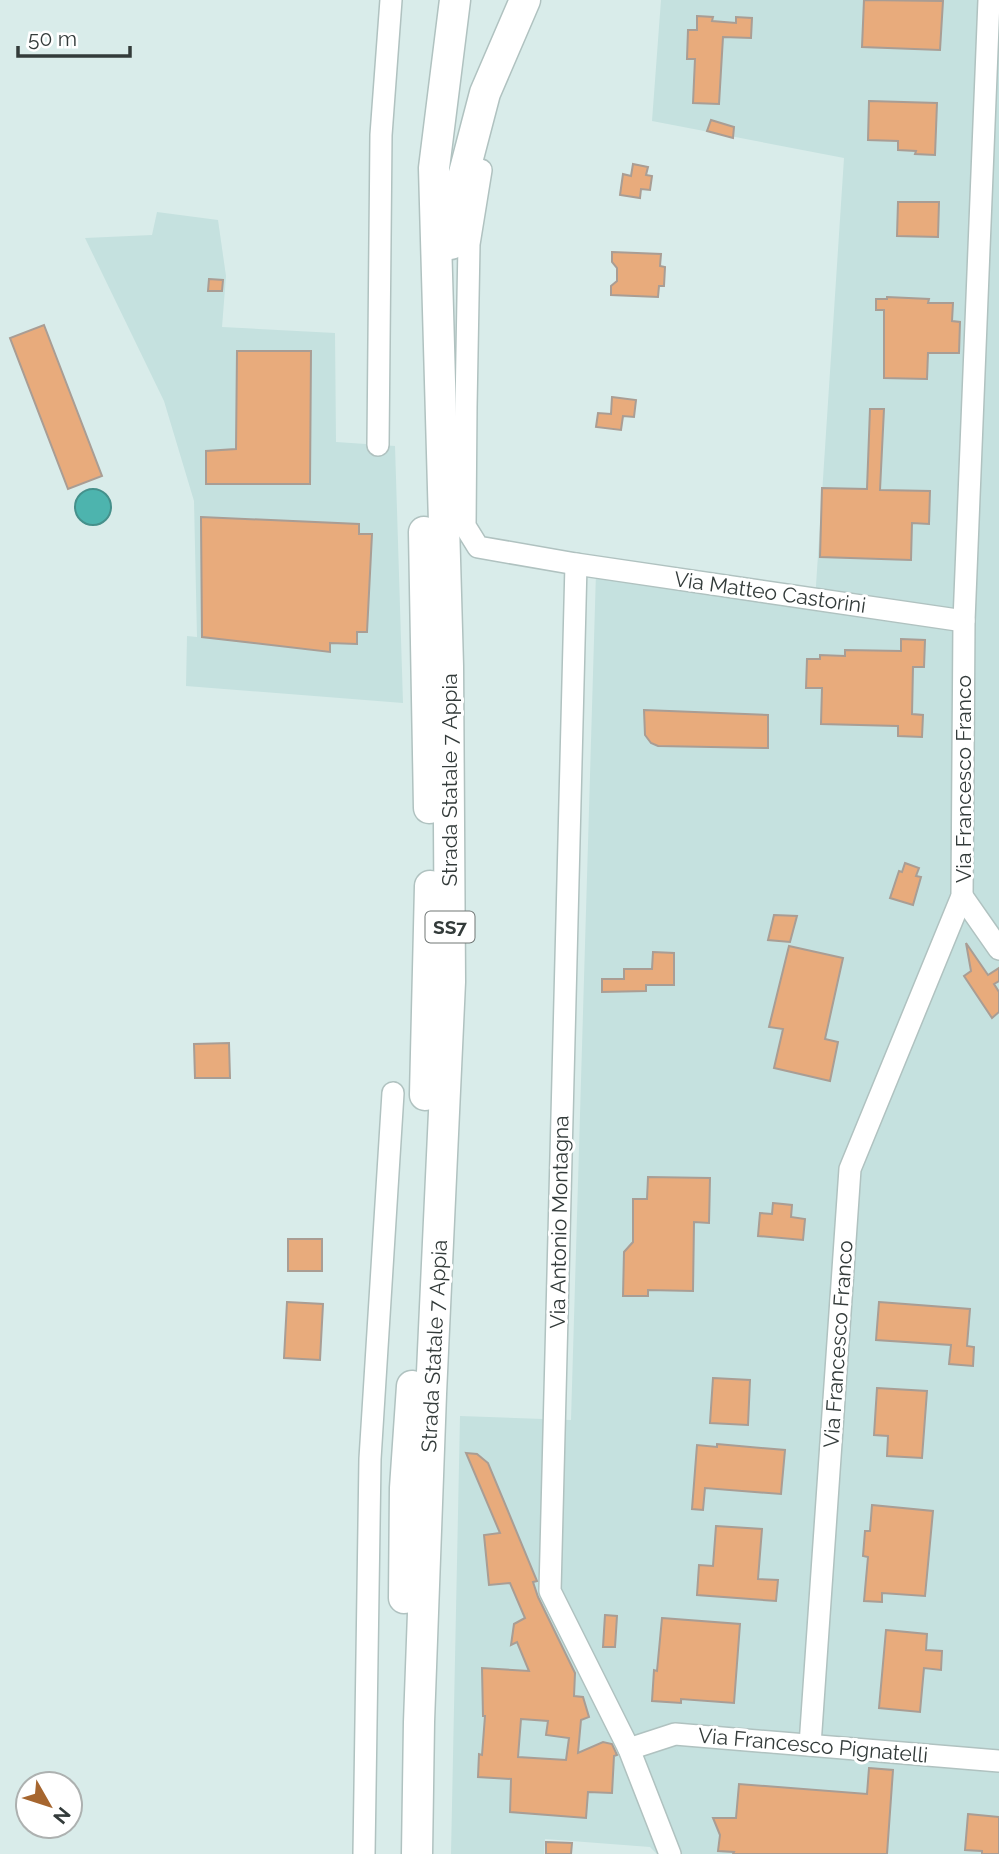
<svg xmlns="http://www.w3.org/2000/svg" width="999" height="1854" font-family="Raleway,sans-serif">
	<style>
		.built { fill: #c5e1df }
		.water { fill: #4db4ae; stroke: #45908b; stroke-width: 2 }
		.building { fill: #e8ab7c; stroke: #a99d94; stroke-width: 2; fill-rule: evenodd }
		.lines { fill: none; stroke-linecap: round; stroke-linejoin: round }
		.minor-casing { stroke: #b0c2c0; stroke-width: 24 }
		.highway-casing { stroke: #b0c2c0; stroke-width: 33 }
		.minor { stroke: #fff; stroke-width: 21 }
		.highway { stroke: #fff; stroke-width: 30 }
		.labels { text-anchor: middle; dominant-baseline: central; stroke-width: 6; stroke-linejoin: round; paint-order: stroke }
		.shield { fill: #fff; stroke: #707675; stroke-width: 2 }
		.shield-label { font-size: 19px; font-weight: bold; fill: #333b3a }
		.street-label { font-size: 21px; fill: #333b3a; stroke: #fff }
	</style>
	<rect width="100%" height="100%" fill="#d9ecea"/>
	<g class="built">
		<path d="M661 0H999V1854H657L650 1847 545 1839 544 1854H451L460 1416 571 1420 596 572 815 601 844 158 652 121Z"/>
		<path d="M157 212 218 220 226 276 222 327 335 333 336 442 395 446 403 703 186 686 187 636 197 637 194 501 164 401 85 238 152 235Z"/>
	</g>
	<circle class="water" cx="93" cy="507" r="18"/>
	<g class="building">
		<path d="M864 0 943 1 940 50 862 47Z"/>
		<path d="M697 16 713 17 712 21 736 23V17L752 18 751 38 723 37 719 104 693 103 695 59H687L688 30H697Z"/>
		<path d="M869 101 937 103 935 155 915 154 916 151 898 150V141L868 140Z"/>
		<path d="M711 120 734 127 733 138 707 131Z"/>
		<path d="M633 164 648 167 646 175 652 176 650 190 641 189 640 198 620 195 623 174 631 176Z"/>
		<path d="M898 202H939L938 237 897 236Z"/>
		<path d="M612 252 661 254 660 266 665 267 664 286H659L658 297 611 295V286L617 281V268L612 262Z"/>
		<path d="M209 279 223 280 222 291H208Z"/>
		<path d="M887 297 929 299 928 303H953L952 321 960 322 959 353H928L927 379 884 378V310H876V299H887Z"/>
		<path d="M44 325 102 476 68 489 10 338Z"/>
		<path d="M237 351H311L310 484H206V451L236 449Z"/>
		<path d="M612 397 636 400 634 417 623 416 621 430 596 427 598 413 611 414Z"/>
		<path d="M870 409H884L880 490 930 491 929 524 912 523 911 560 820 557 822 488 867 489Z"/>
		<path d="M201 517 359 524V534H372L367 632H357V644L330 643V652L202 637Z"/>
		<path d="M901 639 925 640 924 667H913L912 714 923 715 922 737 898 736V726L821 724 822 688H806L807 659H820V655L845 656V650L901 651Z"/>
		<path d="M644 710 768 715V748L658 746 651 743 645 735Z"/>
		<path d="M905 863 919 868 916 876 921 877 913 905 890 898 899 871 902 872Z"/>
		<path d="M774 915 797 916 790 942 768 940Z"/>
		<path d="M966 943 988 975 999 968V981L994 984 999 992V1012L992 1018 964 976 971 971Z"/>
		<path d="M789 946 843 958 825 1039 838 1042 830 1081 774 1068 783 1029 769 1027Z"/>
		<path d="M653 952 674 953V985H646V991L602 992V979H624V969H652Z"/>
		<path d="M229 1043 230 1078H195L194 1044Z"/>
		<path d="M648 1177 710 1178 709 1223 694 1222 693 1291 648 1290V1296H623L624 1252 633 1242V1199H647Z"/>
		<path d="M773 1203 792 1205 791 1217 805 1219 803 1240 758 1236 760 1213 772 1214Z"/>
		<rect x="288" y="1239" width="34" height="32"/>
		<path d="M287 1302 323 1304 320 1360 284 1358Z"/>
		<path d="M879 1302 970 1309 967 1346 974 1347 973 1366 949 1364 951 1345 876 1340Z"/>
		<path d="M713 1378 750 1380 748 1425 710 1423Z"/>
		<path d="M877 1388 927 1391 922 1458 887 1456 888 1436 874 1435Z"/>
		<path d="M717 1444 785 1450 781 1494 705 1488 703 1510 692 1509 697 1445 717 1447Z"/>
		<path d="M466 1453 477 1454 488 1463 537 1581 533 1582 538 1597 575 1673 574 1696 583 1697 589 1717 581 1720 578 1753 603 1742 612 1744 617 1755 614 1756 612 1793 588 1792 586 1818 510 1812 511 1779 478 1777 479 1754 482 1755 485 1716H483L482 1668 529 1671 517 1642 511 1645 514 1624 525 1618 510 1583 489 1585 484 1535 500 1533ZM521 1719 548 1721 546 1735 569 1738 566 1760 518 1757Z"/>
		<path d="M872 1505 933 1511 925 1596 882 1593V1602L864 1601 868 1557 863 1556 865 1531H870Z"/>
		<path d="M716 1526 762 1529 758 1579 778 1580 776 1601 697 1595 699 1565 713 1566Z"/>
		<path d="M605 1615 617 1616 615 1647H603Z"/>
		<path d="M662 1618 740 1624 734 1703 681 1699V1703L652 1701 654 1670 657 1671Z"/>
		<path d="M886 1630 927 1634 926 1650 942 1651 941 1670 924 1668 920 1712 879 1708Z"/>
		<path d="M869 1768 893 1770 887 1854H733L734 1852 718 1851 720 1835 713 1818H736L739 1784 867 1794Z"/>
		<path d="M968 1814 999 1817V1854H982V1851L965 1850Z"/>
		<path d="M546 1842 572 1843 571 1854H546Z"/>
	</g>
	<g class="lines">
		<defs>
			<g id="minor">
				<path d="M481 170 469 244 466 407 465 526 478 547 576 564 964 621"/>
				<path d="M378 445 381 135 391 0"/>
				<path d="M576 564 550 1591 629 1749 670 1854"/>
				<path d="M962 896 999 949"/>
				<path d="M810 1745 850 1169 962 896 964 621 989 0"/>
				<path d="M629 1749 675 1734 999 1761"/>
				<path d="M364 1854 370 1459 393 1093"/>
			</g>
			<g id="highway">
				<path d="M451 244V223L485 93 525 0"/>
				<path d="M424 532 429 808"/>
				<path d="M425 1095 430 886"/>
				<path d="M404 1598 405 1488 412 1386"/>
				<path d="M417 1854 419 1722 431 1394 450 982 448 666 434 168 455 0"/>
			</g>
		</defs>
		<use href="#minor" class="minor-casing"/>
		<use href="#highway" class="highway-casing"/>
		<use href="#minor" class="minor"/>
		<use href="#highway" class="highway"/>
	</g>
	<g class="labels">
		<rect class="shield" x="425.5" y="911.5" width="49" height="31" rx="5"/>
		<g class="shield-label">
			<text x="450" y="927">SS7</text>
		</g>
		<g class="street-label">
			<text transform="translate(770 592) rotate(8)">Via Matteo Castorini</text>
			<text transform="translate(963 779) rotate(-90)">Via Francesco Franco</text>
			<text transform="translate(449 780) rotate(-90)">Strada Statale 7 Appia</text>
			<text transform="translate(559 1222) rotate(-89)">Via Antonio Montagna</text>
			<text transform="translate(838 1344) rotate(-86)">Via Francesco Franco</text>
			<text transform="translate(434 1346) rotate(-87)">Strada Statale 7 Appia</text>
			<text transform="translate(813 1745) rotate(5)">Via Francesco Pignatelli</text>
		</g>
	</g>
	<g transform="translate(49 1805) rotate(129)"><circle r="33" fill="#ffffff" stroke="#adb1b0" stroke-width="2"/>
	<path d="M0-5L12 26L0 18L-12 26Z" fill="#a6662f"/>
	<text y="-10" font-size="19" font-weight="bold" text-anchor="middle" fill="#333b3a">N</text>
	</g>
	<path d="M18 46v10h112v-10" fill="none" stroke="#333b3a" stroke-width="3.5"/>
	<text x="28" y="46" font-size="21" fill="#333b3a" stroke="#ffffff" stroke-width="5" paint-order="stroke">50 m</text>
</svg>
